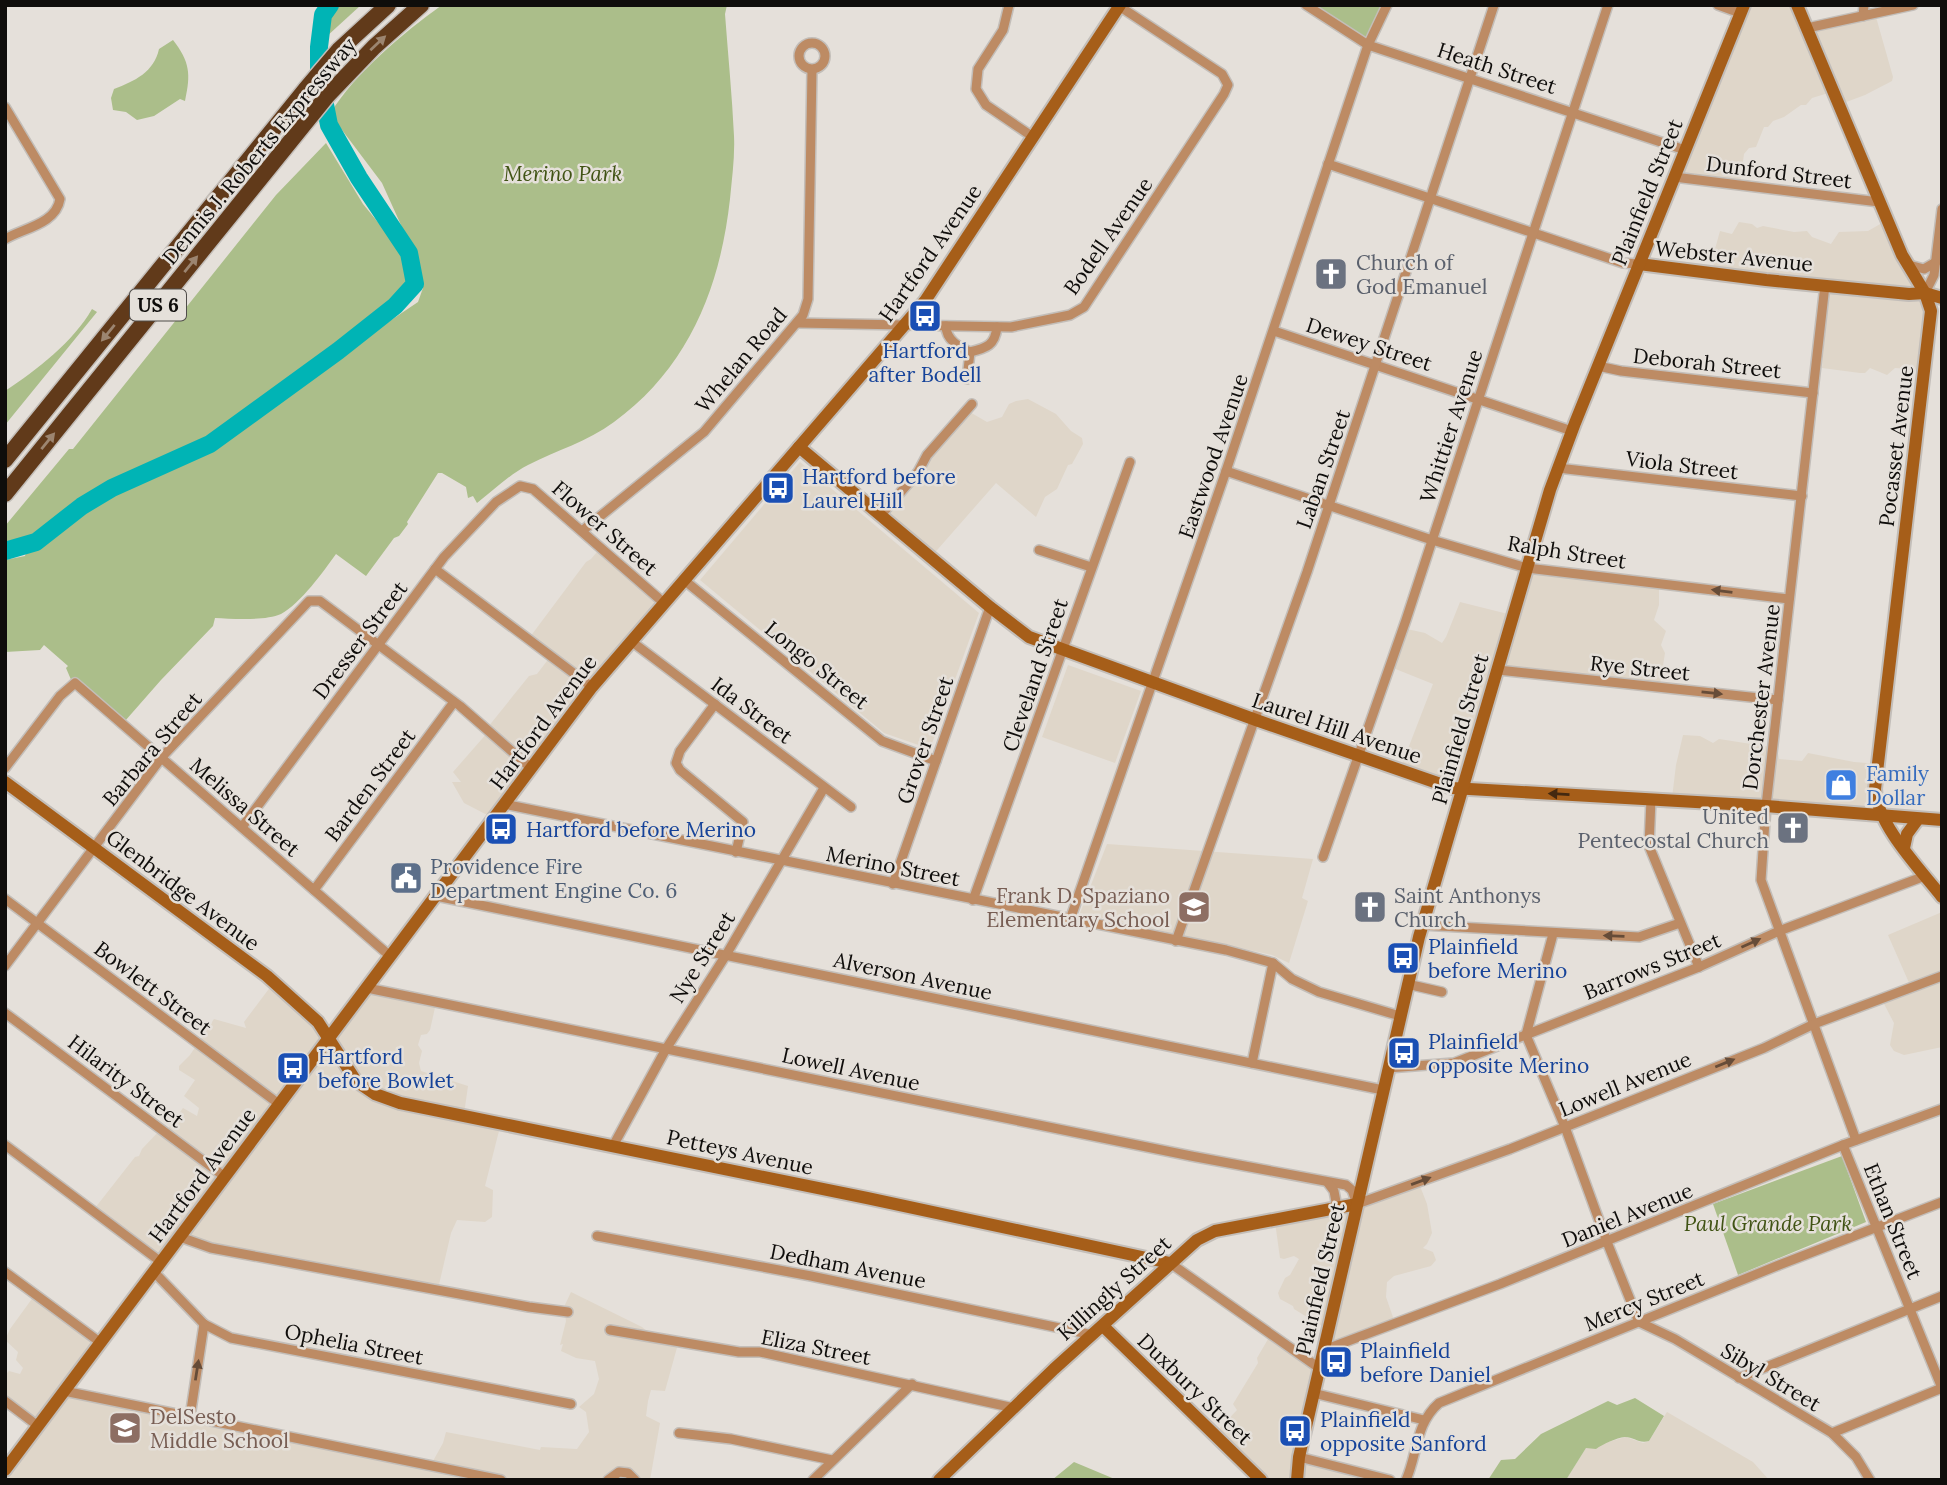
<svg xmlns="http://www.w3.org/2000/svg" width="1947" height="1485" font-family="Lora,serif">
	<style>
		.built { fill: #dfd6c9 }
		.green { fill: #abbe8a }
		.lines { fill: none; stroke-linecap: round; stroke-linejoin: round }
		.river { stroke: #00b4b5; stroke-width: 18 }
		.street-casing { stroke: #c3beb9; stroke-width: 12 }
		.secondary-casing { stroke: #c3beb9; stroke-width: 16 }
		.highway-casing { stroke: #c3beb9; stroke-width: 19 }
		.street { stroke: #bd8b64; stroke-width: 9 }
		.secondary { stroke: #a65e19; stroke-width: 12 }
		.highway { stroke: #613a1a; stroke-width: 16 }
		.oneway { fill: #9c8570 }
		.oneway2 { fill: #664c38 }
		.oneway3 { fill: #442910 }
		.labels { text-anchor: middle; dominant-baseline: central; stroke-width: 5; stroke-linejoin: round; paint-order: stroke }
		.shield { fill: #e5e0da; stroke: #4f4c49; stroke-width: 2 }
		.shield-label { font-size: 19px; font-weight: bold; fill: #0f0d0b }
		.street-label { font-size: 21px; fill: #0f0d0b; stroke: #e5e0da }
		.park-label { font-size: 21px; font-style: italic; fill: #405314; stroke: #e5e0da }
		.worship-label { font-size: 21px; fill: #5b616d; stroke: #e5e0da; text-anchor: start }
		.transit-label { font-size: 21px; fill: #164399; stroke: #e5e0da; text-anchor: start }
		.shop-label { font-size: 21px; fill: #366cbe; stroke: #e5e0da; text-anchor: start }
		.service-label { font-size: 21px; fill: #4e5e75; stroke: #e5e0da; text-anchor: start }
		.education-label { font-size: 21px; fill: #785e54; stroke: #e5e0da; text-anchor: end }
	</style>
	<rect width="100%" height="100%" fill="#e5e0da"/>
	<g class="built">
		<path d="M1714 5H1801L1810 28 1876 17 1893 77 1892 81 1865 95 1841 104 1835 91 1812 98 1806 105H1801L1784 117 1773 121 1768 127H1764L1756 147 1749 148 1744 154 1740 184 1679 178 1741 17Z"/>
		<path d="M1889 219 1931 297 1921 370 1895 368 1887 375 1870 368 1865 373H1860L1822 368 1829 287 1713 272 1715 249 1720 231 1732 234 1739 222 1752 224 1757 228 1763 226 1794 232 1807 231 1812 237 1831 244 1839 232 1868 231Z"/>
		<path d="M1028 399 1056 414 1071 431 1082 438 1083 444 1072 464 1068 465 1057 489 1045 497 1036 517 996 483 931 557 884 518 968 411 987 422 1002 417 1009 404 1016 401Z"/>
		<path d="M800 462 979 613 930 749 884 733 700 580Z"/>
		<path d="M602 546 666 602 593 691 495 819 464 803 452 782H461L453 772 488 732V727L529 676 537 674 550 657 530 637 586 562 591 559Z"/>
		<path d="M1530 569 1659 585V605L1654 620 1666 631 1661 645 1665 653 1660 684 1502 670 1467 787 1399 772 1433 684 1393 668 1407 629 1425 633 1442 643 1446 637 1460 602 1516 616Z"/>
		<path d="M1068 665 1141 691 1115 763 1042 737Z"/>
		<path d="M1683 735 1700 736 1713 743 1719 739 1777 748 1779 759 1802 761 1808 753 1854 762 1880 764 1878 789 1885 815 1672 798 1676 765Z"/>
		<path d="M1107 844 1313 859 1302 898 1308 901 1289 963 1272 955 1080 913Z"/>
		<path d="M1942 912V1047L1904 1055 1894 1051 1890 1045 1894 1023 1882 1000 1910 985 1888 935Z"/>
		<path d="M274 982 329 1038 369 989 436 1003 430 1030 427 1034 421 1035 418 1045 422 1051 419 1063 421 1071 468 1086 464 1114 501 1123 485 1186 493 1190 492 1217 485 1222 457 1220 451 1233 438 1289 184 1240 164 1260 95 1208 135 1157 139 1156 142 1149 161 1129 167 1130 183 1108 197 1116 199 1108 184 1096 195 1080 179 1070V1066L190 1055 214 1019 246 1028 244 1022Z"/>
		<path d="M1418 1181 1427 1204 1432 1233 1427 1244 1423 1248 1433 1252 1436 1260 1431 1266 1394 1276 1387 1282 1386 1297 1395 1323 1331 1348 1330 1328 1310 1322 1307 1317 1294 1309 1293 1306 1280 1299 1278 1293 1285 1278 1290 1275 1299 1259 1294 1256 1284 1259 1280 1258 1275 1222 1353 1203Z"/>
		<path d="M571 1292 642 1327 649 1333 678 1344 665 1391 651 1390 648 1401 646 1416 660 1423 650 1480H5V1476L40 1429 5 1402V1375L9 1371 20 1374 23 1368 16 1360 18 1352 5 1340 10 1329 34 1296 101 1344 71 1391 234 1425 430 1461H433L443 1443 446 1432 540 1450 541 1447 577 1449 589 1432 586 1412 579 1407 594 1394 599 1379 595 1361 576 1358 561 1351 563 1344 560 1345 566 1321 564 1307Z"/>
		<path d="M1271 1334 1321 1367 1303 1454 1393 1480H1262L1216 1432 1237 1410 1233 1404 1258 1363 1257 1358Z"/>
		<path d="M1667 1412 1753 1462 1769 1480H1566L1586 1448 1626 1437 1643 1443 1649 1441Z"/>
	</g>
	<g class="green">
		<path d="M337 5H361L326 37 330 16Z"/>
		<path d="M442 5H727L725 14C728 54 732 95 734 136 735 156 732 178 730 199 720 289 688 368 614 422 587 442 557 450 528 465 510 474 494 490 477 503L473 496 468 498 466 487 442 473H438L407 522 408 524 399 536 394 538 366 576 336 554C323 572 301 603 281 614 265 621 233 619 215 618L213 626 161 680 125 721 72 682 66 668 68 666 44 645 40 650 5 652V560L25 556 30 539 5 547V526L69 449H73L276 195 326 143 363 204 403 253 408 265 409 284 403 294 382 315 304 367 195 447 174 458 148 464 92 492 185 459 418 302 423 288 415 256 382 183 330 114C355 73 403 33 442 5Z"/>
		<path d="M1305 5H1382L1383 10 1370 43Z"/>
		<path d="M173 40C190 62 191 74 185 101L180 99 154 116 137 120 126 112 113 110 111 98 114 89C135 81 154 72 159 49Z"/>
		<path d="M92 309 97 312 5 425V391C37 370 73 342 92 309Z"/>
		<path d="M1842 1156 1866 1222 1738 1275 1713 1204Z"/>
		<path d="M1635 1398 1664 1416 1649 1441C1639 1444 1634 1437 1625 1437 1616 1438 1603 1444 1596 1449L1586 1448 1566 1480H1488L1501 1460 1515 1459 1541 1434 1608 1401 1617 1405Z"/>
		<path d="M1074 1462 1117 1480H1052Z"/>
	</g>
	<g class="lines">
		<path class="river" d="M5 551 36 542 82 506 112 488 210 444 338 351 395 306 415 284 409 253 359 178 329 125 319 74V47L323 15 330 5"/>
		<defs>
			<g id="street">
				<path d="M1009 5 1003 30 978 69 976 89 986 105 1033 137"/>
				<path d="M1306 5 1368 45 1685 150"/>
				<path d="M1718 5 1740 13"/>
				<path d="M1863 16 1864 5"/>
				<path d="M1807 28 1913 5"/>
				<circle cx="812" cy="56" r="13"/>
				<path d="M5 107 60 199C56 224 24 228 5 239"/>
				<path d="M1328 164 1623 263 1639 264"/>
				<path d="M1674 177 1879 202"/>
				<path d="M1909 265 1924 269 1936 262"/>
				<path d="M1825 285 1766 806 1761 880 1856 1140"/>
				<path d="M1925 293 1934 275 1942 209"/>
				<path d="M798 323 1011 327 1070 315 1084 307 1224 94 1228 85 1222 74 1119 6"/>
				<path d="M946 326C946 340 959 347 970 352 987 348 995 345 997 327"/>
				<path d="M1274 331 1572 431"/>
				<path d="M1598 366 1621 371 1813 393"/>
				<path d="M967 379 970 352"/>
				<path d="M1558 468 1802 496"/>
				<path d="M1226 471 1432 540 1527 568 1789 599"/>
				<path d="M881 515 918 472 927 455 972 404"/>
				<path d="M582 531 704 432 803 315 808 299 812 70"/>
				<path d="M1039 550 1091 567"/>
				<path d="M435 569 592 687"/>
				<path d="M684 580 882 741 936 761"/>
				<path d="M631 641 851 807"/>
				<path d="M1498 670 1778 700"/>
				<path d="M715 704 680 751 676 763 680 770 743 822 736 852"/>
				<path d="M5 768 60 696 75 683 390 956"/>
				<path d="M1651 799 1649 846 1699 967"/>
				<path d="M504 804 1226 950 1273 963 1292 979 1319 992 1400 1016"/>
				<path d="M242 827 444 557 496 502 520 486 533 489 664 603"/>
				<path d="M1323 857 1406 620 1608 5"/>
				<path d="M893 884 990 607"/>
				<path d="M314 890 454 702"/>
				<path d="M436 896 1383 1090"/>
				<path d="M5 899 279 1104"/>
				<path d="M973 900 1130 462"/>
				<path d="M1071 917 1226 471 1368 45 1387 5"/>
				<path d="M1422 925 1639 937 1680 923"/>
				<path d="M1553 934 1526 1035 1565 1127 1607 1242 1639 1322 1675 1339 1832 1433 1856 1457 1870 1480"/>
				<path d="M1176 941 1307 572 1494 5"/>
				<path d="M5 966 162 757 309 601H320L460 706 531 768"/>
				<path d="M1407 984 1442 992"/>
				<path d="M367 988 1191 1156 1346 1185 1352 1190 1357 1204 1510 1149 1764 1048 1814 1024 1942 976"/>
				<path d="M5 1013 225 1177"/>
				<path d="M1252 1063 1273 963"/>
				<path d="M1388 1068 1454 1063 1699 967 1779 931 1925 876"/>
				<path d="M5 1145 161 1262"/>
				<path d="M1843 1145 1942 1388"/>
				<path d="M613 1146 666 1049 726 955 824 788"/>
				<path d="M1328 1183 1334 1191 1337 1207"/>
				<path d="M597 1236 811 1276 1093 1335"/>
				<path d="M180 1237 211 1248 529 1307 568 1312"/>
				<path d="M1170 1263 1319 1368"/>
				<path d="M5 1272 101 1343"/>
				<path d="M154 1272 204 1324 231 1338 571 1404"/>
				<path d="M610 1330 739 1352H760L1014 1408"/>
				<path d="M1324 1350 1500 1284 1843 1145 1942 1109"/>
				<path d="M1739 1378 1942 1296"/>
				<path d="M64 1391 501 1480"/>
				<path d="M1313 1393 1424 1420"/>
				<path d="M5 1401 38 1426"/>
				<path d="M190 1417 204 1324"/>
				<path d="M679 1433 731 1439 832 1460"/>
				<path d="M1832 1433 1942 1388"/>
				<path d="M1299 1457 1390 1480"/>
				<path d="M608 1480 619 1472 628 1473 635 1480"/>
				<path d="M813 1480 912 1384"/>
				<path d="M1406 1480C1418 1453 1415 1424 1439 1403L1779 1265 1942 1202"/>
			</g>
			<g id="secondary">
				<path d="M1797 5 1902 255 1925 293 1931 311 1875 789C1877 825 1920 869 1942 897"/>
				<path d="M1639 264 1766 280 1909 294 1925 293 1942 298"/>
				<path d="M799 447 990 607 1029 637 1256 720 1452 788 1766 806 1942 820"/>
				<path d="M5 782 267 976 318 1022 356 1081 375 1094 400 1103 867 1198 1170 1263"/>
				<path d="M1904 848 1907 834 1918 819"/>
				<path d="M1103 1326 1261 1480"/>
				<path d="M5 1470 592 687 925 301 1120 5"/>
				<path d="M939 1480 1054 1369 1197 1240 1215 1231 1357 1204"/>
				<path d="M1297 1480 1299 1457 1419 937 1550 490 1575 423 1744 5"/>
			</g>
			<g id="highway">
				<path d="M5 460 305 90 339 50 388 5"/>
				<path d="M5 494 327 96 374 47 421 5"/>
			</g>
		</defs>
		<use href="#street" class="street-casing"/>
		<use href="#secondary" class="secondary-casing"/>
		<use href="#highway" class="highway-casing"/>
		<use href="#street" class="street"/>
		<use href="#secondary" class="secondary"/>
		<use href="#highway" class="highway"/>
	</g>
	<defs><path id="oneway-solid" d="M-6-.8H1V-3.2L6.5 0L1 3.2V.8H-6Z" transform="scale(1.75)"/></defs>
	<g class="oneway">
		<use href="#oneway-solid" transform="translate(378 43) rotate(-43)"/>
		<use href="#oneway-solid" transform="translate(191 264) rotate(-51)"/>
		<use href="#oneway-solid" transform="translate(108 333) rotate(129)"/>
		<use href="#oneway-solid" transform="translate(48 441) rotate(-51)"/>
	</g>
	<g class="oneway2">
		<use href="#oneway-solid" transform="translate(1722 591) rotate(-173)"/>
		<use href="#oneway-solid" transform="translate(1712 693) rotate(6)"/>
		<use href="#oneway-solid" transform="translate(1614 936) rotate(-178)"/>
		<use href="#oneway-solid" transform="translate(1751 943) rotate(-24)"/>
		<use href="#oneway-solid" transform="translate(1725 1063) rotate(-22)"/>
		<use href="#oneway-solid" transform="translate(1421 1181) rotate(-20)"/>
		<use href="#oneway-solid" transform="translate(197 1370) rotate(-81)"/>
	</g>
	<use class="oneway3" href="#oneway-solid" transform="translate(1559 794) rotate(-177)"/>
	<defs>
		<symbol id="church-square" viewBox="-11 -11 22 22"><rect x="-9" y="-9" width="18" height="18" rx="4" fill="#6b7280" stroke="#e5e0da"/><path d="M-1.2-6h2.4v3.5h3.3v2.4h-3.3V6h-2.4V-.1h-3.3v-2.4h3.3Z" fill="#fff"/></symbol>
		<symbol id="bus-square" viewBox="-11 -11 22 22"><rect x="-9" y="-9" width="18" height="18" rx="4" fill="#1a4fb4" stroke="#e5e0da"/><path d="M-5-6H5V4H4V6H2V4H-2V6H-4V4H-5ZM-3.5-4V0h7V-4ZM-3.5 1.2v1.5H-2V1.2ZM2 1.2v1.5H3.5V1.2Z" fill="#fff"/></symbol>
		<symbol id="shop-square" viewBox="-11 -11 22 22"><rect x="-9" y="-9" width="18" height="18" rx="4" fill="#3f7fe0" stroke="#e5e0da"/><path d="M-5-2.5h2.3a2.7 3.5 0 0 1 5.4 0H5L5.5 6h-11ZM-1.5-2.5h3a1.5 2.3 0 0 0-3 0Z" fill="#fff"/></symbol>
		<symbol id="civic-square" viewBox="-11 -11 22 22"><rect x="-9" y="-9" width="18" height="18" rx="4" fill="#5c6f8a" stroke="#e5e0da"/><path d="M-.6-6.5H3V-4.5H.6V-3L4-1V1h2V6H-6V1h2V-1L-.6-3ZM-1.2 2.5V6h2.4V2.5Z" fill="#fff"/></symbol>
		<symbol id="school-square" viewBox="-11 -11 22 22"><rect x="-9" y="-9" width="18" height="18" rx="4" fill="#8d6e63" stroke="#e5e0da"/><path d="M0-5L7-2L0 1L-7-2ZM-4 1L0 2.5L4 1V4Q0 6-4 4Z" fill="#fff"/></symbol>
	</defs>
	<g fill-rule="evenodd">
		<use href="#church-square" x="1312" y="255" width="38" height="38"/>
		<use href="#bus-square" x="906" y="297" width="38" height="38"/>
		<use href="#bus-square" x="759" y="469" width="38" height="38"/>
		<use href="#shop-square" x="1822" y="766" width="38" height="38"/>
		<use href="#church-square" x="1774" y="809" width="38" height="38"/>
		<use href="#bus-square" x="482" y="810" width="38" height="38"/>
		<use href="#civic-square" x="387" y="859" width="38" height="38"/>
		<use href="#school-square" x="1175" y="888" width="38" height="38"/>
		<use href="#church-square" x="1351" y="888" width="38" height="38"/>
		<use href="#bus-square" x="1384" y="939" width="38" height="38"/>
		<use href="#bus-square" x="1385" y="1034" width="38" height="38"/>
		<use href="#bus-square" x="274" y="1049" width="38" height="38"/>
		<use href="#bus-square" x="1317" y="1343" width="38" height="38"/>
		<use href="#school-square" x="106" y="1409" width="38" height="38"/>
		<use href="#bus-square" x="1276" y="1412" width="38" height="38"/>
	</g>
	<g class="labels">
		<rect class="shield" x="130" y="289.5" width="56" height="31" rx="5"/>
		<g class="shield-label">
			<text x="158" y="305">US 6</text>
		</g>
		<g class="street-label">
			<text transform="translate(1497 68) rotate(18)">Heath Street</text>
			<text transform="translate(259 151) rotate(-50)">Dennis J. Roberts Expressway</text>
			<text transform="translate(1779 172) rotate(7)">Dunford Street</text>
			<text transform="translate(1647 192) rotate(-68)">Plainfield Street</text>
			<text transform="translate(1108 236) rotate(-55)">Bodell Avenue</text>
			<text transform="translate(930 253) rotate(-55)">Hartford Avenue</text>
			<text transform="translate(1734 256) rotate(6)">Webster Avenue</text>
			<text transform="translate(1369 344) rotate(18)">Dewey Street</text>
			<text transform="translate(741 360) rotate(-50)">Whelan Road</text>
			<text transform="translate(1707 363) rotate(6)">Deborah Street</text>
			<text transform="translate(1451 426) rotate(-72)">Whittier Avenue</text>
			<text transform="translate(1896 446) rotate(-83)">Pocasset Avenue</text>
			<text transform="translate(1213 456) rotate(-71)">Eastwood Avenue</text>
			<text transform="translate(1682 465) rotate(7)">Viola Street</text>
			<text transform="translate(1323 469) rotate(-71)">Laban Street</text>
			<text transform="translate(605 528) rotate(41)">Flower Street</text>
			<text transform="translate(1567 552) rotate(9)">Ralph Street</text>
			<text transform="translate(360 640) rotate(-53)">Dresser Street</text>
			<text transform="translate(817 665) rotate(39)">Longo Street</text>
			<text transform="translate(1640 668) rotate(6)">Rye Street</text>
			<text transform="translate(1035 675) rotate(-71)">Cleveland Street</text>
			<text transform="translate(1761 697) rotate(-83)">Dorchester Avenue</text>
			<text transform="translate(752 710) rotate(37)">Ida Street</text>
			<text transform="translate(543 722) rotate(-53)">Hartford Avenue</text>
			<text transform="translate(1337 728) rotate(19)">Laurel Hill Avenue</text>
			<text transform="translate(1460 729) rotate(-74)">Plainfield Street</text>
			<text transform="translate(925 740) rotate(-71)">Grover Street</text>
			<text transform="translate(152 749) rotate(-50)">Barbara Street</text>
			<text transform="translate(370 785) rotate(-53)">Barden Street</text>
			<text transform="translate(245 807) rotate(41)">Melissa Street</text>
			<text transform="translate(893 866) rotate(11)">Merino Street</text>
			<text transform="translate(183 890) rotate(37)">Glenbridge Avenue</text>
			<text transform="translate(702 957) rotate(-58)">Nye Street</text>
			<text transform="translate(1652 966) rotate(-22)">Barrows Street</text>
			<text transform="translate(913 976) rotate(12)">Alverson Avenue</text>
			<text transform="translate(153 988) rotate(37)">Bowlett Street</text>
			<text transform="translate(851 1069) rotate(12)">Lowell Avenue</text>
			<text transform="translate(126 1081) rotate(37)">Hilarity Street</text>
			<text transform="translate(1625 1084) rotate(-22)">Lowell Avenue</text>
			<text transform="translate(740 1152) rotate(12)">Petteys Avenue</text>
			<text transform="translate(202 1175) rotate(-53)">Hartford Avenue</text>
			<text transform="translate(1627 1215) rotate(-22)">Daniel Avenue</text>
			<text transform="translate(1893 1221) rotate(68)">Ethan Street</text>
			<text transform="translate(848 1266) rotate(11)">Dedham Avenue</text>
			<text transform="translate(1320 1279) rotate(-77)">Plainfield Street</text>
			<text transform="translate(1114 1288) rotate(-42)">Killingly Street</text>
			<text transform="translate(1644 1301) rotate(-22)">Mercy Street</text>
			<text transform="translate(354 1344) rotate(11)">Ophelia Street</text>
			<text transform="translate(816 1347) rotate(11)">Eliza Street</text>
			<text transform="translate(1771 1377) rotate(31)">Sibyl Street</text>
			<text transform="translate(1195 1389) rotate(44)">Duxbury Street</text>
		</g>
		<g class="park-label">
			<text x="563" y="173">Merino Park</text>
			<text x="1768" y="1223">Paul Grande Park</text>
		</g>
		<g class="worship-label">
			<text x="1356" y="262">Church of<tspan x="1356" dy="24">God Emanuel</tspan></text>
			<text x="1769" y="816" text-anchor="end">United<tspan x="1769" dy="24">Pentecostal Church</tspan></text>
			<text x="1394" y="895">Saint Anthonys<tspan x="1394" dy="24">Church</tspan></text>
		</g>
		<g class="transit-label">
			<text x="925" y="350" text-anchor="middle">Hartford<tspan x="925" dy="24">after Bodell</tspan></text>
			<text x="802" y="476">Hartford before<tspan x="802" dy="24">Laurel Hill</tspan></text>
			<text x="526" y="829">Hartford before Merino</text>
			<text x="1428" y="946">Plainfield<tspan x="1428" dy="24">before Merino</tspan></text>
			<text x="1428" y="1041">Plainfield<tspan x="1428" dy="24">opposite Merino</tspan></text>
			<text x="318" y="1056">Hartford<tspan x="318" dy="24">before Bowlet</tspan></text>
			<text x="1360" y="1350">Plainfield<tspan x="1360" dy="24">before Daniel</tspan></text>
			<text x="1320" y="1419">Plainfield<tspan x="1320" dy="24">opposite Sanford</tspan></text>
		</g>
		<g class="shop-label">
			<text x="1866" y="773">Family<tspan x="1866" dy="24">Dollar</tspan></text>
		</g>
		<g class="service-label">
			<text x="430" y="866">Providence Fire<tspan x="430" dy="24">Department Engine Co. 6</tspan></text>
		</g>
		<g class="education-label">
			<text x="1170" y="895">Frank D. Spaziano<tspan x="1170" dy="24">Elementary School</tspan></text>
			<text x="150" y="1416" text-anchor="start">DelSesto<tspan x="150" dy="24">Middle School</tspan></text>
		</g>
	</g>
	<rect width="1947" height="1485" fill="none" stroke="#0f0d0b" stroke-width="14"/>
</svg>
